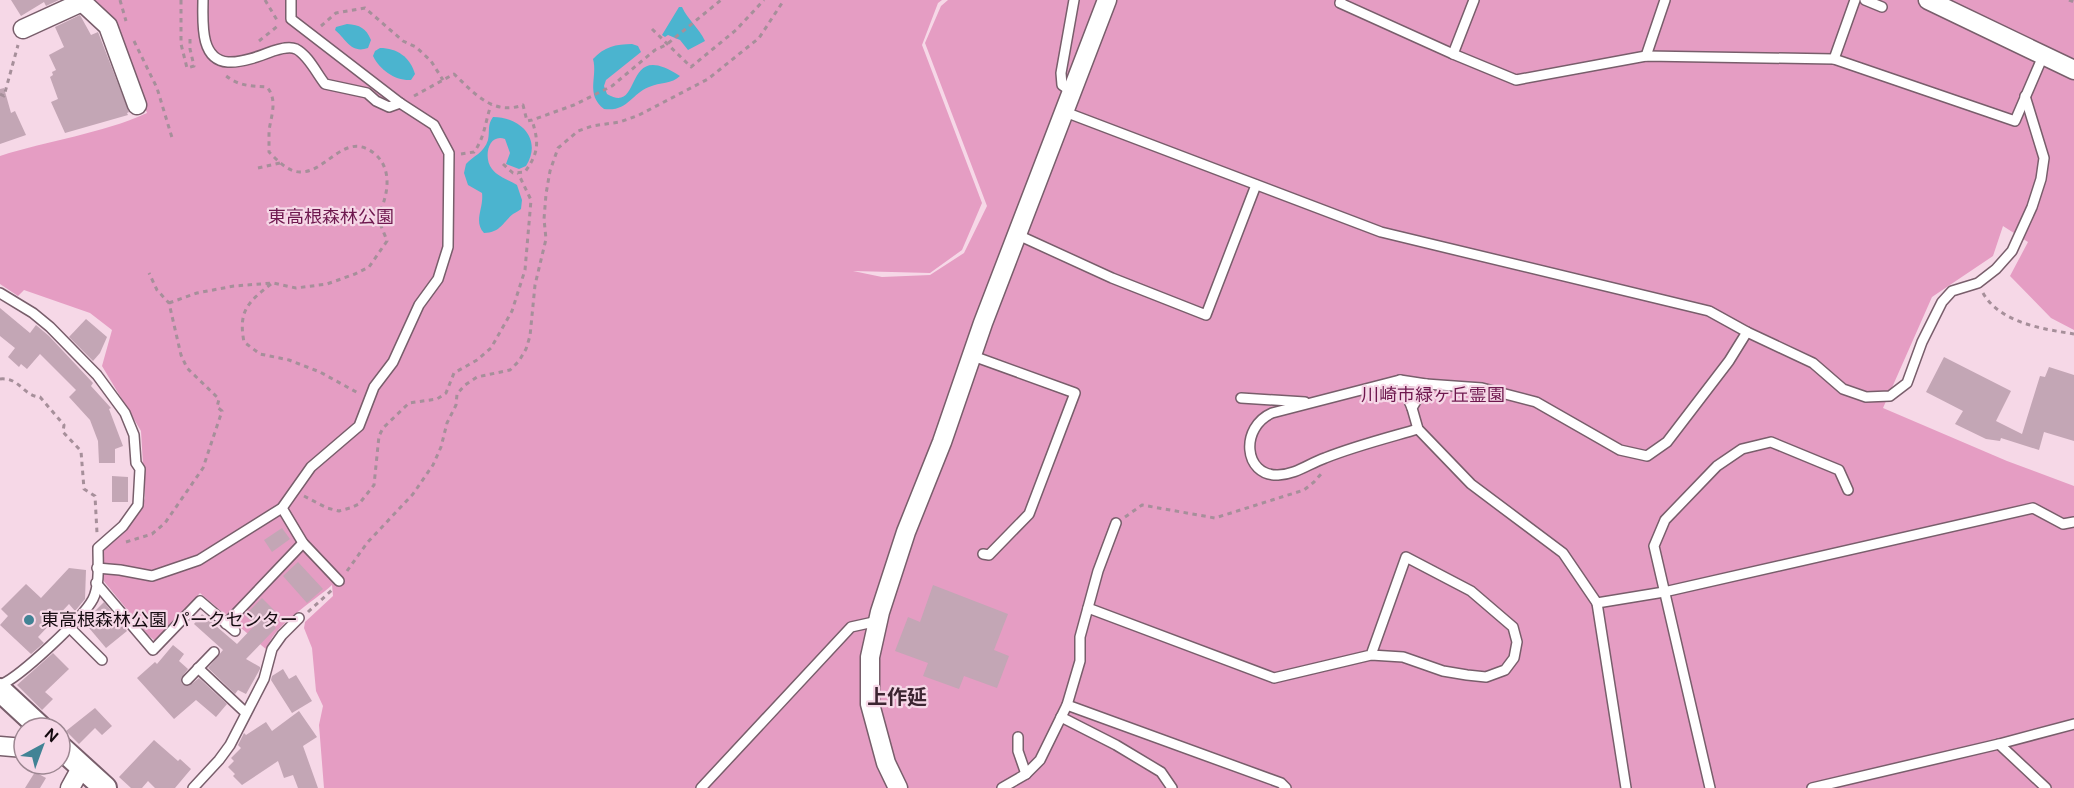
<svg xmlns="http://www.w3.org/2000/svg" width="2074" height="788" font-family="'DM Sans','Noto Sans JP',sans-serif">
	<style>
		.green { fill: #e59dc3 }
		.water { fill: #4bb4cf }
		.building { fill: #c3a6b5 }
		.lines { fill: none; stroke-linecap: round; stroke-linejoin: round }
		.service-casing { stroke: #785e6b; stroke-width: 12 }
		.minor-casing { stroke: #785e6b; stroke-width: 21 }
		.tertiary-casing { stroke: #785e6b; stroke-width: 26 }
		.path { stroke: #a68f9a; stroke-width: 3; stroke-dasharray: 4.5 4.5; stroke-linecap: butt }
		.service { stroke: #fff; stroke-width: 9 }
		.minor { stroke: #fff; stroke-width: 18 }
		.tertiary { stroke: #fff; stroke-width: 22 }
		.poi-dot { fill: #418395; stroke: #f6d8e7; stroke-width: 2 }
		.labels { text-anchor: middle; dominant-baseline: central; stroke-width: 4.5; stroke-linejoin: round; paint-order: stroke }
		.park-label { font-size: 18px; fill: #6e184e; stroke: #f6d8e7 }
		.poi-label { font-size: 18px; fill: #150b10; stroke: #f6d8e7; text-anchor: start }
		.neighbourhood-label { font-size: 20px; font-weight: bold; fill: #3c2531; stroke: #f6d8e7 }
	</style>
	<rect width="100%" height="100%" fill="#f6d8e7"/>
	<path class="green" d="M89 0H942L938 3 922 45 982 203 962 250 930 273 853 271 882 277 930 275 964 253 987 206 925 43 941 6 948 0H2074V330L2051 318 2010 276 2028 242 2003 226 1993 256 1932 297 1883 408 2007 461 2074 486V788H324L319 725 323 706 316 691 312 648 304 628 305 622 333 596 332 585C316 600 270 627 267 650L200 593 159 638 154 640 148 635 102 579 104 549 123 531 140 511 145 498 141 431 102 366 112 330 90 313 24 290 18 296 0 284V156C49 140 101 134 147 113L113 21Z"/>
	<g class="water">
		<path d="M679 7H682C688 20 699 28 705 41L688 50 680 40 668 35 665 37 662 35Z"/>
		<path d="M347 24C360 25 366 28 371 40L368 48C351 54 346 39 335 30L336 27Z"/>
		<path d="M632 44 638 46 641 52 606 80 604 86 607 94C644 116 621 37 680 76 672 84 660 82 649 87 631 94 628 112 604 109 585 94 598 77 593 59 604 47 616 44 632 44Z"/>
		<path d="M380 48C397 48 410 57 415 74L411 80C395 81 380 70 373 56L375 51Z"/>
		<path d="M493 117C520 117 543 139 526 166L519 169 506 164 510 153 505 139C488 133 483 158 492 169 498 177 509 180 517 185L522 200 521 209C519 211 516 212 513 214 502 223 501 232 484 233 473 221 484 208 482 193L468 185 464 173 466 164C473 156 484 153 488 140 490 131 487 125 493 117Z"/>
	</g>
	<g class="building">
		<path d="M11 0H59L46 6 44 2 21 16Z"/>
		<path d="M80 15 91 35 98 32 129 112 127 113 128 115 65 133 51 102 58 99 50 77 53 75 52 72 56 70 49 55 64 47 55 27Z"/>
		<path d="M4 88 11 113 15 111 26 135 0 144V89Z"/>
		<path d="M0 308 30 333 36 325 49 336 93 383 91 386 111 408 109 409 123 446 115 449V463H99L98 441 90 420 69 397 76 390 40 354 27 369 21 364 19 367 8 357 15 348 0 336Z"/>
		<path d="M86 319 107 337 100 353 93 361 69 337Z"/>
		<path d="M1944 357 2011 391 1996 421 2022 434 2040 376 2045 377 2049 367 2074 375V441L2044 432 2039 450 2001 438 2000 441 1986 439 1955 424 1963 411 1926 392Z"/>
		<path d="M112 476 128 477V502H112Z"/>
		<path d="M282 528 290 539 272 552 264 540Z"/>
		<path d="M298 562 323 589 307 603 283 576Z"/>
		<path d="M69 568 86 570 85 599 75 611 69 604 38 637 44 643 31 654 0 625 8 616 1 609 26 584 41 598Z"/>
		<path d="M933 585 1008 614 994 650 1009 656 997 688 964 676 959 689 923 676 928 663 895 651 908 617 920 622Z"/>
		<path d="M262 598 277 613 269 620 276 628 246 659 260 667V669L246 694 238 690 235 694 208 668 223 650 194 624 202 614 237 644 255 625 245 615Z"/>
		<path d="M104 602 127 631 106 648 84 622Z"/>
		<path d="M173 645 184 654 179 661 188 669 181 678 182 684 189 686 199 678 227 704 216 717 196 700 174 719 137 678 155 662 157 664Z"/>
		<path d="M53 653 69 669 45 692 53 699 42 710 17 685Z"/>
		<path d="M283 669 289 679 296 675 312 701 292 713 271 680 272 676Z"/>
		<path d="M95 708 112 726 102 735 95 728 79 744 66 731Z"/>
		<path d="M299 711 317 737 303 746 318 788H298L293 775 284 778 278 761 242 785 233 776 235 774 228 767 234 761 231 758 241 748 238 745 244 733 246 735 266 722 272 731Z"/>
		<path d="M154 740 178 761 180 759 191 769 175 788H155L148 781 142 788H131L119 777Z"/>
		<path d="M35 772 46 778 40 788H25Z"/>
	</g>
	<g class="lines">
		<defs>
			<g id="service">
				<path d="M203 0C203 20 199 60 228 62 242 63 260 56 273 51 280 49 289 46 296 49 308 55 317 74 325 84L367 93 376 101 389 107 400 103"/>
				<path d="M1341 0 1340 3 1453 54 1516 80 1646 56 1834 59 2015 121 2043 56"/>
				<path d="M1865 0 1882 7"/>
				<path d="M1453 54 1474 0"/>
				<path d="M1646 56 1665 0"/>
				<path d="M1834 59 1855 0"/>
				<path d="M1072 92 1062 85 1061 73 1074 0"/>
				<path d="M1065 112 1381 232 1709 311 1747 332 1729 361 1667 442 1647 456 1620 450 1536 402 1482 388 1426 384 1412 408 1418 429 1471 484 1563 553 1597 603 1664 592 2033 508 2063 524 2074 522"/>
				<path d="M1018 235 1112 278 1206 315 1256 185"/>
				<path d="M0 293 33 313 50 327 97 375 125 413 134 435 136 463 140 469 138 505 123 526 98 548C98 563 100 585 93 599 83 618 19 678 0 685"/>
				<path d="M1747 332 1813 363 1843 389 1866 397 1890 396 1907 383 1922 342 1942 302 1952 291 1978 283 1996 269 2012 251 2032 207 2041 179 2044 158 2025 96"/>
				<path d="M973 356 1075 393 1029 514 989 555 983 554"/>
				<path d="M1400 380 1412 408"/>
				<path d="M1241 398 1305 402"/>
				<path d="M1418 429C1387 438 1355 446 1325 458 1308 464 1297 474 1278 475 1243 476 1240 427 1272 413L1400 380 1426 384"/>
				<path d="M282 508 303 543 339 581"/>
				<path d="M97 568 120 570 152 576 199 560 282 508 311 467 359 426 374 387 393 362 419 305 438 279 448 247 449 153 434 125 400 103 291 19V0"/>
				<path d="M96 583 153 650 200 601 235 631"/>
				<path d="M1597 603 1626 788"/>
				<path d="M1088 608 1274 678 1371 655 1403 657 1443 671 1467 675 1486 677 1505 670 1514 658 1517 642 1513 627 1471 591 1406 557 1371 655"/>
				<path d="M226 624 303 543"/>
				<path d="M69 627 102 660"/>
				<path d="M198 668 246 713"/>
				<path d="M187 680 214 652"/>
				<path d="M1067 705 1281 783 1286 788"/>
				<path d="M1061 717 1116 745 1161 772 1172 788"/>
				<path d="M1018 737V751L1026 774"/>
				<path d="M1999 744 2046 788"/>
				<path d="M193 788 219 760 230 745 264 679 272 649 282 635 299 618"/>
				<path d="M701 788 851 627 878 621"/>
				<path d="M1002 788 1026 774 1040 760 1067 705 1080 661V637L1098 571 1116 523"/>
				<path d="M1710 788 1654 546 1665 520 1717 466 1742 449 1771 442 1839 470 1848 490"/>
				<path d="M1812 788 1999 744 2074 724"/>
			</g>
			<g id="minor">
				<path d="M80 0 108 26 137 105"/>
				<path d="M1928 0 2074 70"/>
				<path d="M23 29 82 2"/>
				<path d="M0 746 24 748"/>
				<path d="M70 788 81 768"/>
				<path d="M898 788 886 763 870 704V657L880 612 906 532 942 442 983 323 1107 0"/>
			</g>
			<g id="tertiary">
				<path d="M0 690 41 728"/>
				<path d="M60 747 105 788"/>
			</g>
		</defs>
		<use href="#service" class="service-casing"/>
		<use href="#minor" class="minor-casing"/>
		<use href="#tertiary" class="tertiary-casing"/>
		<g class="path">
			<path d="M120 0 126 21"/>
			<path d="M181 0V44L187 68 194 66 190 49V39"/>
			<path d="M265 0 277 20"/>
			<path d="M2069 0 2074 2"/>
			<path d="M321 26 336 13 365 8 403 41 416 47 431 61 443 80"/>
			<path d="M652 29 691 67 736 30 764 0"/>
			<path d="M134 41 157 88 173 141"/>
			<path d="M259 41 279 25"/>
			<path d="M0 94 4 96 18 45"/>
			<path d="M414 96 454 74C474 93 493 116 523 105L527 121 532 120 574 105 612 86 655 50 666 45 721 0"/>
			<path d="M461 154 474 152C485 137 485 122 491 105"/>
			<path d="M503 164 513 173 525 172C539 152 539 143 532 120"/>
			<path d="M258 168 280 163"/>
			<path d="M271 284C248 302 238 311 244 342L260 354 289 360 320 372 358 393"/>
			<path d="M1983 293C2000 323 2043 329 2074 334"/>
			<path d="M169 303 197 293 234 286 273 283 296 288 327 284 355 274 369 267 387 241C385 234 378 222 379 215 380 211 383 205 384 201 389 185 389 166 375 154 345 129 327 173 300 172 288 172 277 160 269 152 269 145 269 138 269 131 271 116 278 100 267 87 250 86 238 86 225 75"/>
			<path d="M0 379C20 377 23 396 40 397L64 425 63 432 81 451 84 489 95 496 97 533"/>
			<path d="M304 496 327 508 339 511 350 508 359 504 374 485 379 436 383 428 409 403 437 399 446 393 454 373 477 360 491 348 512 311 525 270 531 200 518 173"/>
			<path d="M1125 517 1142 505 1215 518 1304 490 1314 482 1321 474"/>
			<path d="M126 542 152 534 165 523 203 468 222 411 217 407 219 399 187 368 181 355 169 303 157 290 149 273"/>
			<path d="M347 571 367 543 413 494 433 465 441 447 447 423 456 405 457 394 465 385 477 377 510 370 519 361 526 349 530 336 535 285 546 239 544 219 546 194 550 171 558 148 578 131 592 126 620 122 639 115 708 79 759 38 784 0"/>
			<path d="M308 612 332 590"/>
		</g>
		<use href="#service" class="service"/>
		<use href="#minor" class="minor"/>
		<use href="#tertiary" class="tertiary"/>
	</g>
	<circle class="poi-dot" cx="29" cy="620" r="6"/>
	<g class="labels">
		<g class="park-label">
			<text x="331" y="217">東高根森林公園</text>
			<text x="1433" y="395">川崎市緑ヶ丘霊園</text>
		</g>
		<g class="poi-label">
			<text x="41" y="620">東高根森林公園 パークセンター</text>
		</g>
		<g class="neighbourhood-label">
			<text x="897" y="697">上作延</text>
		</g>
	</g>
	<g transform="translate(42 746) rotate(41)"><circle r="28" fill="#f6d8e7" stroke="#9c8691" stroke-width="1.5"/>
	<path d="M0-4.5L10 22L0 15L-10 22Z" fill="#418395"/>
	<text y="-9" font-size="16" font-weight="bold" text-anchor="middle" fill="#150b10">N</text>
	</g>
</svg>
